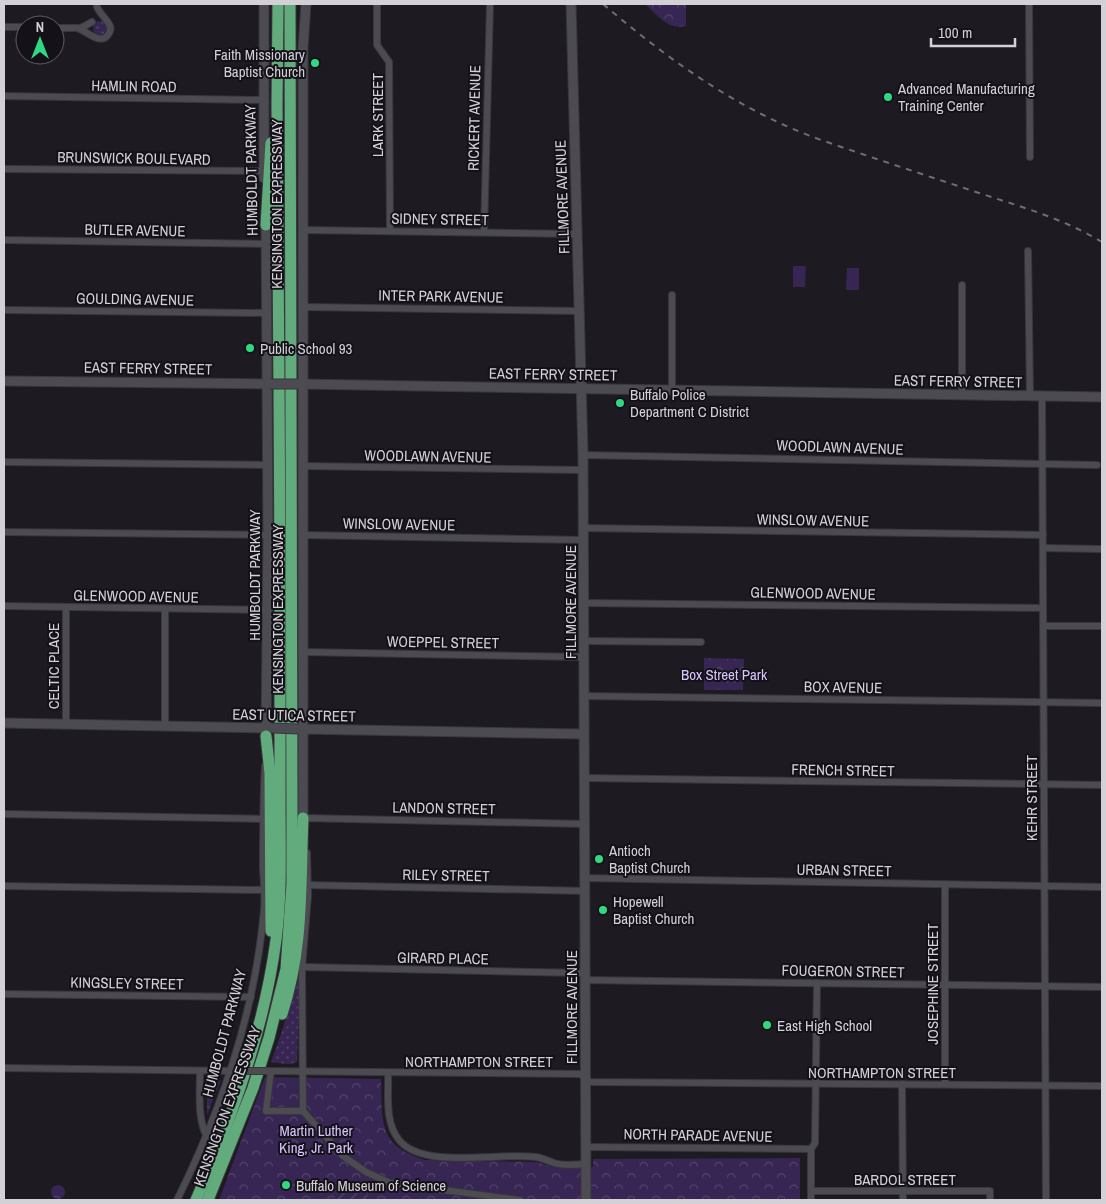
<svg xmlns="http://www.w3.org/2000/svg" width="1106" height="1204" font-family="'Archivo Narrow',sans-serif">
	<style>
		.grass { fill: url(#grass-dots) }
		.park { fill: url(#park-crowns) }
		.garden { fill: url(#garden-furrows) }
		.pitch { fill: #372553 }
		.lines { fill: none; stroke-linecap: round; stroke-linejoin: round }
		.street-casing { stroke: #38373c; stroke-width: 8 }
		.secondary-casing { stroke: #38373c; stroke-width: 11 }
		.highway-casing { stroke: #38373c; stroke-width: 13 }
		.street { stroke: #4d4b52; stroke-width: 6 }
		.secondary { stroke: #4d4b52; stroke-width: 9 }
		.highway { stroke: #62ab7d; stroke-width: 11 }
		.rail { stroke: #706e74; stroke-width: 2; stroke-dasharray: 6 6; stroke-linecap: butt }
		.street-bridge-casing { stroke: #38373c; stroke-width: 8; stroke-linecap: butt }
		.secondary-bridge-casing { stroke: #38373c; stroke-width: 11; stroke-linecap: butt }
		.street-bridge { stroke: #4d4b52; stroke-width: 6 }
		.secondary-bridge { stroke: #4d4b52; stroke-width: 9 }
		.poi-dot { fill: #31d882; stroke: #141218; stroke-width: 2 }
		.labels { text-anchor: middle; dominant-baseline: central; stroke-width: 4; stroke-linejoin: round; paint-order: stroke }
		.poi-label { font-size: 15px; fill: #d3d1d6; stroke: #141218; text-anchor: start }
		.street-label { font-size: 15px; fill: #d3d1d6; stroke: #141218 }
		.park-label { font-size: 15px; fill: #d7c5fe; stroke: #141218 }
	</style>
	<defs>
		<pattern id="grass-dots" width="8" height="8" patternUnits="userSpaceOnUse" patternTransform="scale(1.25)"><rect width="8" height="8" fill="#372553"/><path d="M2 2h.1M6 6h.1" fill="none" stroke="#53446b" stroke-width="1.8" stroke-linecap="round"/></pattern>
		<pattern id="park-crowns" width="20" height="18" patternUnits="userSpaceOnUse" patternTransform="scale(1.25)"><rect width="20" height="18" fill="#372553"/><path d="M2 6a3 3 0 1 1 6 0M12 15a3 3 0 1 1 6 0" fill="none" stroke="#53446b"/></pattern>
		<pattern id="garden-furrows" width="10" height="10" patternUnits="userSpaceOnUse" patternTransform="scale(1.25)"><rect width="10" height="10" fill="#372553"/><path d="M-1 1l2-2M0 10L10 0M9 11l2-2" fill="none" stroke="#53446b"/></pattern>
	</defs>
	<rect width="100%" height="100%" fill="#1d1b21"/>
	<g class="grass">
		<circle cx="100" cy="28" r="7"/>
		<path d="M300 962 297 1062C288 1066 280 1063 271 1062L283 1028Z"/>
	</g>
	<g class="park">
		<path d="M645 4H686V26C668 30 658 16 645 4Z"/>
		<path d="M704 658 744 659 743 690H704Z"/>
		<path d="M265 1077 381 1079C383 1122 377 1145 425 1160L537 1162 553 1167H593V1159L800 1158V1200H219Z"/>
		<path d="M207 1079 221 1080 207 1115Z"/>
		<circle cx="58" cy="1192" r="7"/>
	</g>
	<path class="garden" d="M354 1189 365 1192 373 1200H333C338 1192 344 1190 354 1189Z"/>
	<g class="pitch">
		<path d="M793 266H806L805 287H793Z"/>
		<path d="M847 268H859V290H846Z"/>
		<rect x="705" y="674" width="20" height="14"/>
	</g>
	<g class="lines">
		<defs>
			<g id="street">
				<path d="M377 4V45L389 62 390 230"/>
				<path d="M1029 4 1030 157"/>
				<path d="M4 27H25"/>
				<path d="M55 28H81L92 22"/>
				<path d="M77 28C86 30 100 46 108 35 111 31 111 27 109 24 105 17 100 14 97 7"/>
				<path d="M4 96 264 100"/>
				<path d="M4 169 264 171"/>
				<path d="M302 230 577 234"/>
				<path d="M484 232 490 4"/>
				<path d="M4 240 266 244"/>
				<path d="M1028 251 1030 396"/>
				<path d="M962 285V395"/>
				<path d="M672 295V390"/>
				<path d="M303 307 579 311"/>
				<path d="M4 310 266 313"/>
				<path d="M1042 396 1046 1200"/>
				<path d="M583 455 1097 465"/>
				<path d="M4 462 267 465"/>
				<path d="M303 466 583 470"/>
				<path d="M583 528 1043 535"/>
				<path d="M4 532 268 535"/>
				<path d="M303 535 584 540"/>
				<path d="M1043 548 1102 549"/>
				<path d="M584 603 1043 608"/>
				<path d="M4 606 268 610"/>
				<path d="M66 608V725"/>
				<path d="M1043 626H1102"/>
				<path d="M584 641 701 642"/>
				<path d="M303 652 584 657"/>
				<path d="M584 696 1102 703"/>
				<path d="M165 727V609"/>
				<path d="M584 778 1102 785"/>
				<path d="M4 814 263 819"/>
				<path d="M304 821 303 818 585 824"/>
				<path d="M307 853 308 896 302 967 303 1111 343 1156 366 1172 390 1183 520 1200"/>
				<path d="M584 878 1102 887"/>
				<path d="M308 885 585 891"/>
				<path d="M945 885V1084"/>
				<path d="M4 886 264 890"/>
				<path d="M302 967 584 973"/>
				<path d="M584 980 1102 987"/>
				<path d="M4 994 251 997"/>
				<path d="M4 1068 235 1071"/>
				<path d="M200 1071C200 1092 197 1118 207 1137"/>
				<path d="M266 1071 580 1074 590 1082 1102 1086"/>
				<path d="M271 1071 266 1111H303"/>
				<path d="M388 1073C389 1095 384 1121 399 1140 423 1170 500 1152 536 1157 543 1158 548 1161 554 1163 564 1166 575 1165 585 1164"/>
				<path d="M902 1084 903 1200"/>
				<path d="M585 1147 811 1149"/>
				<path d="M811 1191H990V1200"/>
				<path d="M177 1200C222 1109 255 1012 264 910 265 897 264 882 263 869 263 834 263 800 265 766"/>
				<path d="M811 1200V1149L815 1143 817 983"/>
			</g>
			<g id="secondary">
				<path d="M571 4 583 455 586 1200"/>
				<path d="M264 178V4"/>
				<path d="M266 218 268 535 266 736"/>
				<path d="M4 381 270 384"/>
				<path d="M298 384 1102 397"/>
				<path d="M4 723 271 728"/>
				<path d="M299 729 584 734"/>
				<path d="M303 818V48L306 4"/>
			</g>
			<g id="highway">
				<path d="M266 225 271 143"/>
				<path d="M266 736 270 773 271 931"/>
				<path d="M282 1014C304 947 300 887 303 818"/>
				<path d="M196 1200C232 1117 264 1030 276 940 282 894 280 847 280 801 280 727 280 652 280 578 279 420 279 262 277 104L278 4"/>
				<path d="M208 1200 253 1088 269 1038 286 969 292 884V818L290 4"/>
			</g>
		</defs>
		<use href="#street" class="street-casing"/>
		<use href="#secondary" class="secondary-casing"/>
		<use href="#highway" class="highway-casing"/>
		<use href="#street" class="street"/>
		<use href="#secondary" class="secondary"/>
		<use href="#highway" class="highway"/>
		<path class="rail" d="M603 4C670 61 741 112 824 141 876 159 928 176 979 193 1022 207 1064 219 1102 242"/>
		<defs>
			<path id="street-bridge" d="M237 1071H266"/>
			<g id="secondary-bridge">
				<path d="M270 384H298"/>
				<path d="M272 728 299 729"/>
			</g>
		</defs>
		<use href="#street-bridge" class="street-bridge-casing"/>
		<use href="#secondary-bridge" class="secondary-bridge-casing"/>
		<use href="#street-bridge" class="street-bridge"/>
		<use href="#secondary-bridge" class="secondary-bridge"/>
	</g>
	<g class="poi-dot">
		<circle cx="315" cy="63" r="5"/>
		<circle cx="888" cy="97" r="5"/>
		<circle cx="250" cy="348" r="5"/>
		<circle cx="620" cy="403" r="5"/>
		<circle cx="599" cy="859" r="5"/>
		<circle cx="603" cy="910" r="5"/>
		<circle cx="767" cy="1025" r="5"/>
		<circle cx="286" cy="1185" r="5"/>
	</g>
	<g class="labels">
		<g class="poi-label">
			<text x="305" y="54" text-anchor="end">Faith Missionary<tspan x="305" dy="17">Baptist Church</tspan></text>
			<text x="898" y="88">Advanced Manufacturing<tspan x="898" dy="17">Training Center</tspan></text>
			<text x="260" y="348">Public School 93</text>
			<text x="630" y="394">Buffalo Police<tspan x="630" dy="17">Department C District</tspan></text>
			<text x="609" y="850">Antioch<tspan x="609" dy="17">Baptist Church</tspan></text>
			<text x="613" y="901">Hopewell<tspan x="613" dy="17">Baptist Church</tspan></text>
			<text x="777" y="1025">East High School</text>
			<text x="296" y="1185">Buffalo Museum of Science</text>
		</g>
		<g class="street-label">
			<text transform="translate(134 86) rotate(1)">HAMLIN ROAD</text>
			<text transform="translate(377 115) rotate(-90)">LARK STREET</text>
			<text transform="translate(474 118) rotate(-89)">RICKERT AVENUE</text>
			<text transform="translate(134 158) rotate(1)">BRUNSWICK BOULEVARD</text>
			<text transform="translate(251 170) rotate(-91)">HUMBOLDT PARKWAY</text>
			<text transform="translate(562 197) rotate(-92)">FILLMORE AVENUE</text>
			<text transform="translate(276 204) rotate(-90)">KENSINGTON EXPRESSWAY</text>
			<text transform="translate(440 219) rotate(1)">SIDNEY STREET</text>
			<text transform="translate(135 230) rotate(1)">BUTLER AVENUE</text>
			<text transform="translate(441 296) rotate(1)">INTER PARK AVENUE</text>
			<text transform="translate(135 299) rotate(1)">GOULDING AVENUE</text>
			<text transform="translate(148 368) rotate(1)">EAST FERRY STREET</text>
			<text transform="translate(553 374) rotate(1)">EAST FERRY STREET</text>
			<text transform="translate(958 381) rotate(1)">EAST FERRY STREET</text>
			<text transform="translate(840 447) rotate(2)">WOODLAWN AVENUE</text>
			<text transform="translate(428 456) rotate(1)">WOODLAWN AVENUE</text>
			<text transform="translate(813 520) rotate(1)">WINSLOW AVENUE</text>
			<text transform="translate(399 524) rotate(1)">WINSLOW AVENUE</text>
			<text transform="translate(254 575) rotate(-90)">HUMBOLDT PARKWAY</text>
			<text transform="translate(813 593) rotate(1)">GLENWOOD AVENUE</text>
			<text transform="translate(136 596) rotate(1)">GLENWOOD AVENUE</text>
			<text transform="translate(570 602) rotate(-90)">FILLMORE AVENUE</text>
			<text transform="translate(277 609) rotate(-90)">KENSINGTON EXPRESSWAY</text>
			<text transform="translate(443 642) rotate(1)">WOEPPEL STREET</text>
			<text transform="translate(53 666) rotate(-90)">CELTIC PLACE</text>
			<text transform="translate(843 687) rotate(1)">BOX AVENUE</text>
			<text transform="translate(294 715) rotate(1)">EAST UTICA STREET</text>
			<text transform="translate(843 770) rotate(1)">FRENCH STREET</text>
			<text transform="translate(1031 798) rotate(-90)">KEHR STREET</text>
			<text transform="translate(444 808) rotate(1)">LANDON STREET</text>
			<text transform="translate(844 870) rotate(1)">URBAN STREET</text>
			<text transform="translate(446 875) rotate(1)">RILEY STREET</text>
			<text transform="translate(443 958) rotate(1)">GIRARD PLACE</text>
			<text transform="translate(843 971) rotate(1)">FOUGERON STREET</text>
			<text transform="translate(127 983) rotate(1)">KINGSLEY STREET</text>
			<text transform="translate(932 984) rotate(-90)">JOSEPHINE STREET</text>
			<text transform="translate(571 1007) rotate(-90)">FILLMORE AVENUE</text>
			<text transform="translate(224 1033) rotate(-75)">HUMBOLDT PARKWAY</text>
			<text x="479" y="1061">NORTHAMPTON STREET</text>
			<text x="882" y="1072">NORTHAMPTON STREET</text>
			<text transform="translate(227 1106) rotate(-70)">KENSINGTON EXPRESSWAY</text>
			<text transform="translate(698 1135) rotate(1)">NORTH PARADE AVENUE</text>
			<text x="905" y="1179">BARDOL STREET</text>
		</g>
		<g class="park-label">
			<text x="724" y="674">Box Street Park</text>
			<text x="316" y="1130">Martin Luther<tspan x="316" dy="17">King, Jr. Park</tspan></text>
		</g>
	</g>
	<rect width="1106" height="1204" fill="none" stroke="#d3d1d6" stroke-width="10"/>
	<g transform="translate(40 40)"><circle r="24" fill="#141218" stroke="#605e64"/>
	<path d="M0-4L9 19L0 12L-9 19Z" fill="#31d882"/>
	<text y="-8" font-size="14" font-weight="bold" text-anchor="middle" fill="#d3d1d6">N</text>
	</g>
	<path d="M931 38v8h84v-8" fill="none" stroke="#d3d1d6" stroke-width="2.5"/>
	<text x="938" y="38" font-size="15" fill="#d3d1d6" stroke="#141218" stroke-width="4" paint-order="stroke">100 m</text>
</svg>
